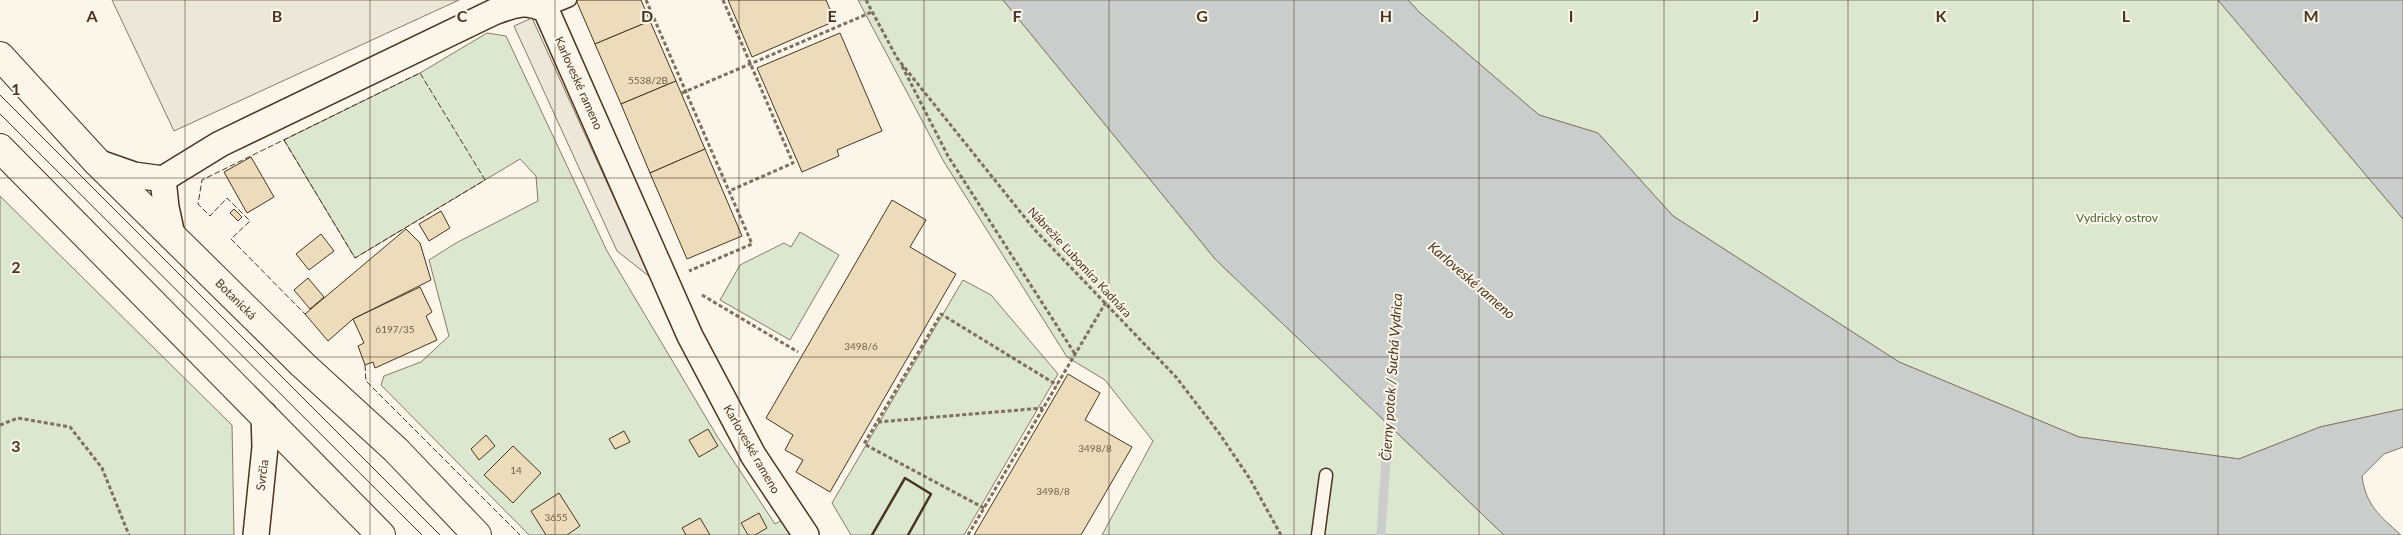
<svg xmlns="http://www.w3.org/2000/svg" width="2403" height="535" font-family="Lato,sans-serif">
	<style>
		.green { fill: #dce7d0; stroke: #887966 }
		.parking { fill: #ede7d9; stroke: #887966 }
		.water { fill: #c9cecd; stroke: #887966 }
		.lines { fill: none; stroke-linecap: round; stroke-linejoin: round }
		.stream { stroke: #c9cecd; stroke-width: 9 }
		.building { fill: #ecdcbc; stroke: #4a3520 }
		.service-casing { stroke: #4a3520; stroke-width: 15 }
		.minor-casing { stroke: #4a3520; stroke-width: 28 }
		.secondary-casing { stroke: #4a3520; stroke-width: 30 }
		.path { stroke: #7f6f5c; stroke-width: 3; stroke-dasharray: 4 2.5; stroke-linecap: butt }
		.service { stroke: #fbf6e9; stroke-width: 12 }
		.minor { stroke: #fbf6e9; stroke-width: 25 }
		.secondary { stroke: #fbf6e9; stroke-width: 28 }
		.tram { stroke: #4a3520; stroke-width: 1 }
		.fence { stroke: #4a3520; stroke-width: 1; stroke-dasharray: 6 2.5; stroke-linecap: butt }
		.wall { stroke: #4a3520; stroke-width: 2.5 }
		.grid { fill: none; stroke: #4a3520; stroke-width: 1; stroke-opacity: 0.55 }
		.labels { text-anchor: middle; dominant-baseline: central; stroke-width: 4; stroke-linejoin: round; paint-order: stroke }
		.number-label { font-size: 10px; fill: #725f47 }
		.street-label { font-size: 12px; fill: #4a3520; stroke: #fbf6e9 }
		.park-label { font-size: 12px; fill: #436837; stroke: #fbf6e9 }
		.water-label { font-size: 14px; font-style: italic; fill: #4a3520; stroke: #fbf6e9 }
		.grid-label { font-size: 16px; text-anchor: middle; font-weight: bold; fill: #4a3520; stroke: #fbf6e9; stroke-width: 4; stroke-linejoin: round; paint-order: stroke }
	</style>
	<rect width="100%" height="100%" fill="#fbf6e9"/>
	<g class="green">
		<path d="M858 0H1003L1216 260 1504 535H1102L1153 441 1105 380 1067 357 944 162Z"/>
		<path d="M1408 0H2218L2403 219V409L2320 427 2239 459 2079 437 1899 362 1673 216 1598 133 1539 115 1419 12Z"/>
		<path d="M487 33 506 36 607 251 717 436 775 524 782 520 792 535H529L381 385 384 376 421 362 449 336 429 260 456 243 538 201 536 176 520 159 355 258 284 140 420 73Z"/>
		<path d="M0 196 232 425 234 535H0Z"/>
		<path d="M800 232 839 255 790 340 720 300 740 265 784 243 791 247Z"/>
		<path d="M963 280 991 295 1058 374 964 535H851L832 503Z"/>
	</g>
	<g class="parking">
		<path d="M112 0H459L174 131Z"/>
		<path d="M532 18 650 277 617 251 514 26Z"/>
	</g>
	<g class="water">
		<path d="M1003 0H1408L1419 12 1539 115 1598 133 1673 216 1899 362 2079 437 2239 459 2320 427 2403 409V447L2384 454 2362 476C2366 506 2380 516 2401 535H1504L1216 260Z"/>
		<path d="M2218 0H2403V219Z"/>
	</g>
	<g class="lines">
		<path class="stream" d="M1381 535 1389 413"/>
	</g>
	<g class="building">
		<path d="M576 0H641L650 21 595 44Z"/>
		<path d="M728 0H826L835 21 752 57Z"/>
		<path d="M650 21 676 81 621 104 595 44Z"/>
		<path d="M840 33 882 131 837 150 839 156 802 172 757 68Z"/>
		<path d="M676 81 705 149 650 173 621 104Z"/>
		<path d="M705 149 742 236 687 259 650 173Z"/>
		<path d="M251 157 274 197 247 213 224 172Z"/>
		<path d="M892 200 926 220 910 247 956 274 830 492 796 472 803 460 785 450 793 435 766 418Z"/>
		<path d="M234 209 242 217 238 221 230 213Z"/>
		<path d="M441 211 450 228 429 241 419 224Z"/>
		<path d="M406 229 420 243 431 280 353 319 328 341 305 314Z"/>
		<path d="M321 234 334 251 309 270 296 254Z"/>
		<path d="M308 278 324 297 310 309 294 290Z"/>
		<path d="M420 287 432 312 426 316 437 340 375 368 373 362 365 365 358 346 364 343 353 319Z"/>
		<path d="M1068 374 1100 393 1085 420 1132 447 1081 535H974Z"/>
		<path d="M708 429 718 446 699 457 689 440Z"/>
		<path d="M624 431 630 442 615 449 609 439Z"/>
		<path d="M486 435 495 446 479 460 471 449Z"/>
		<path d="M513 446 541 473 513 503 484 475Z"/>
		<path d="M559 493 580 526 567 535H546L531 511Z"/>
		<path d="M759 513 767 528 755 535H748L741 523Z"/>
		<path d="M700 518 710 535H686L682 528Z"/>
	</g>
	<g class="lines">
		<defs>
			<g id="service">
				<path d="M546 10 570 0"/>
				<path d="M1318 535 1326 475"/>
			</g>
			<g id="minor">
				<path d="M97 162 134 175 163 179"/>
				<path d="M163 179 220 144 494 12C515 4 526 0 546 10L690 336 753 455 806 535"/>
				<path d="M163 179 166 207 172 235"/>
				<path d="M256 535 265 447 264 414"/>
			</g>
			<g id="secondary">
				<path d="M0 56 97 162 303 365 396 450 477 535"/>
				<path d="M0 148 381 535"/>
			</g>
		</defs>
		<use href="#service" class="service-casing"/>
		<use href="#minor" class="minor-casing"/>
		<use href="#secondary" class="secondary-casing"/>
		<g class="path">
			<path d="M646 0 752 244 689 271"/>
			<path d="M723 0 793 163 729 191"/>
			<path d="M866 0 897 58 1034 229 1176 377 1219 433 1250 479 1281 535"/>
			<path d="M902 66 948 156 1075 354"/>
			<path d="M682 93 872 12"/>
			<path d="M702 295 798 352"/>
			<path d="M878 422 1043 408"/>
			<path d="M0 425 18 418 70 427 102 468 129 535"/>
			<path d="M984 508 864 444 941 314 1057 385"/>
			<path d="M968 535 1106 302"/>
		</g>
		<use href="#service" class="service"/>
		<use href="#minor" class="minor"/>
		<use href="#secondary" class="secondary"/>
		<g class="tram">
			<path d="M0 95 440 535"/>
			<path d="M0 114 422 535"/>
		</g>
		<g class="fence">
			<path d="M284 140 355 258 485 180 420 73 202 180 198 204 210 216 227 198 250 221 231 239 305 314"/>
			<path d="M365 365 366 381 520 535"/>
		</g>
		<path class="wall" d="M872 535 905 478 931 494 908 535"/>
	</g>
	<path class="grid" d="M185 0V535M370 0V535M555 0V535M739 0V535M924 0V535M1109 0V535M1294 0V535M1479 0V535M1664 0V535M1848 0V535M2033 0V535M2218 0V535M0 178H2403M0 357H2403"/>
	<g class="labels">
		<g class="number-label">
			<text x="648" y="80">5538/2B</text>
			<text x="395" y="329">6197/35</text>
			<text x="861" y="346">3498/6</text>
			<text x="1095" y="448">3498/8</text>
			<text x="516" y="470">14</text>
			<text x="1053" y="491">3498/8</text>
			<text x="556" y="517">3655</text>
		</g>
		<g class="street-label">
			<text transform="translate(579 83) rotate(66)">Karloveské rameno</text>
			<text transform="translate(1080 262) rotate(47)">Nábrežie Ľubomíra Kadnára</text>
			<text transform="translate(236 299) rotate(45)">Botanická</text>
			<text transform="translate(752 449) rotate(60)">Karloveské rameno</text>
			<text transform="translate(262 475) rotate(-83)">Svrčia</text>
		</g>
		<g class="park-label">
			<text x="2117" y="217">Vydrický ostrov</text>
		</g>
		<g class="water-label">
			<text transform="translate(1472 280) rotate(41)">Karloveské rameno</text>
			<text transform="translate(1391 377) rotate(-86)">Čierny potok / Suchá Vydrica</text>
		</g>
	</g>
	<g class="grid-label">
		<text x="92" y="22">A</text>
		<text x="277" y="22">B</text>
		<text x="462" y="22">C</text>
		<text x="647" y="22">D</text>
		<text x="832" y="22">E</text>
		<text x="1017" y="22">F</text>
		<text x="1202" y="22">G</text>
		<text x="1386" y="22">H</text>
		<text x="1571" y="22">I</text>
		<text x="1756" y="22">J</text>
		<text x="1941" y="22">K</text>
		<text x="2126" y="22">L</text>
		<text x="2311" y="22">M</text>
		<text x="16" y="95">1</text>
		<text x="16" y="273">2</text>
		<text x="16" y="452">3</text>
	</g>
</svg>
